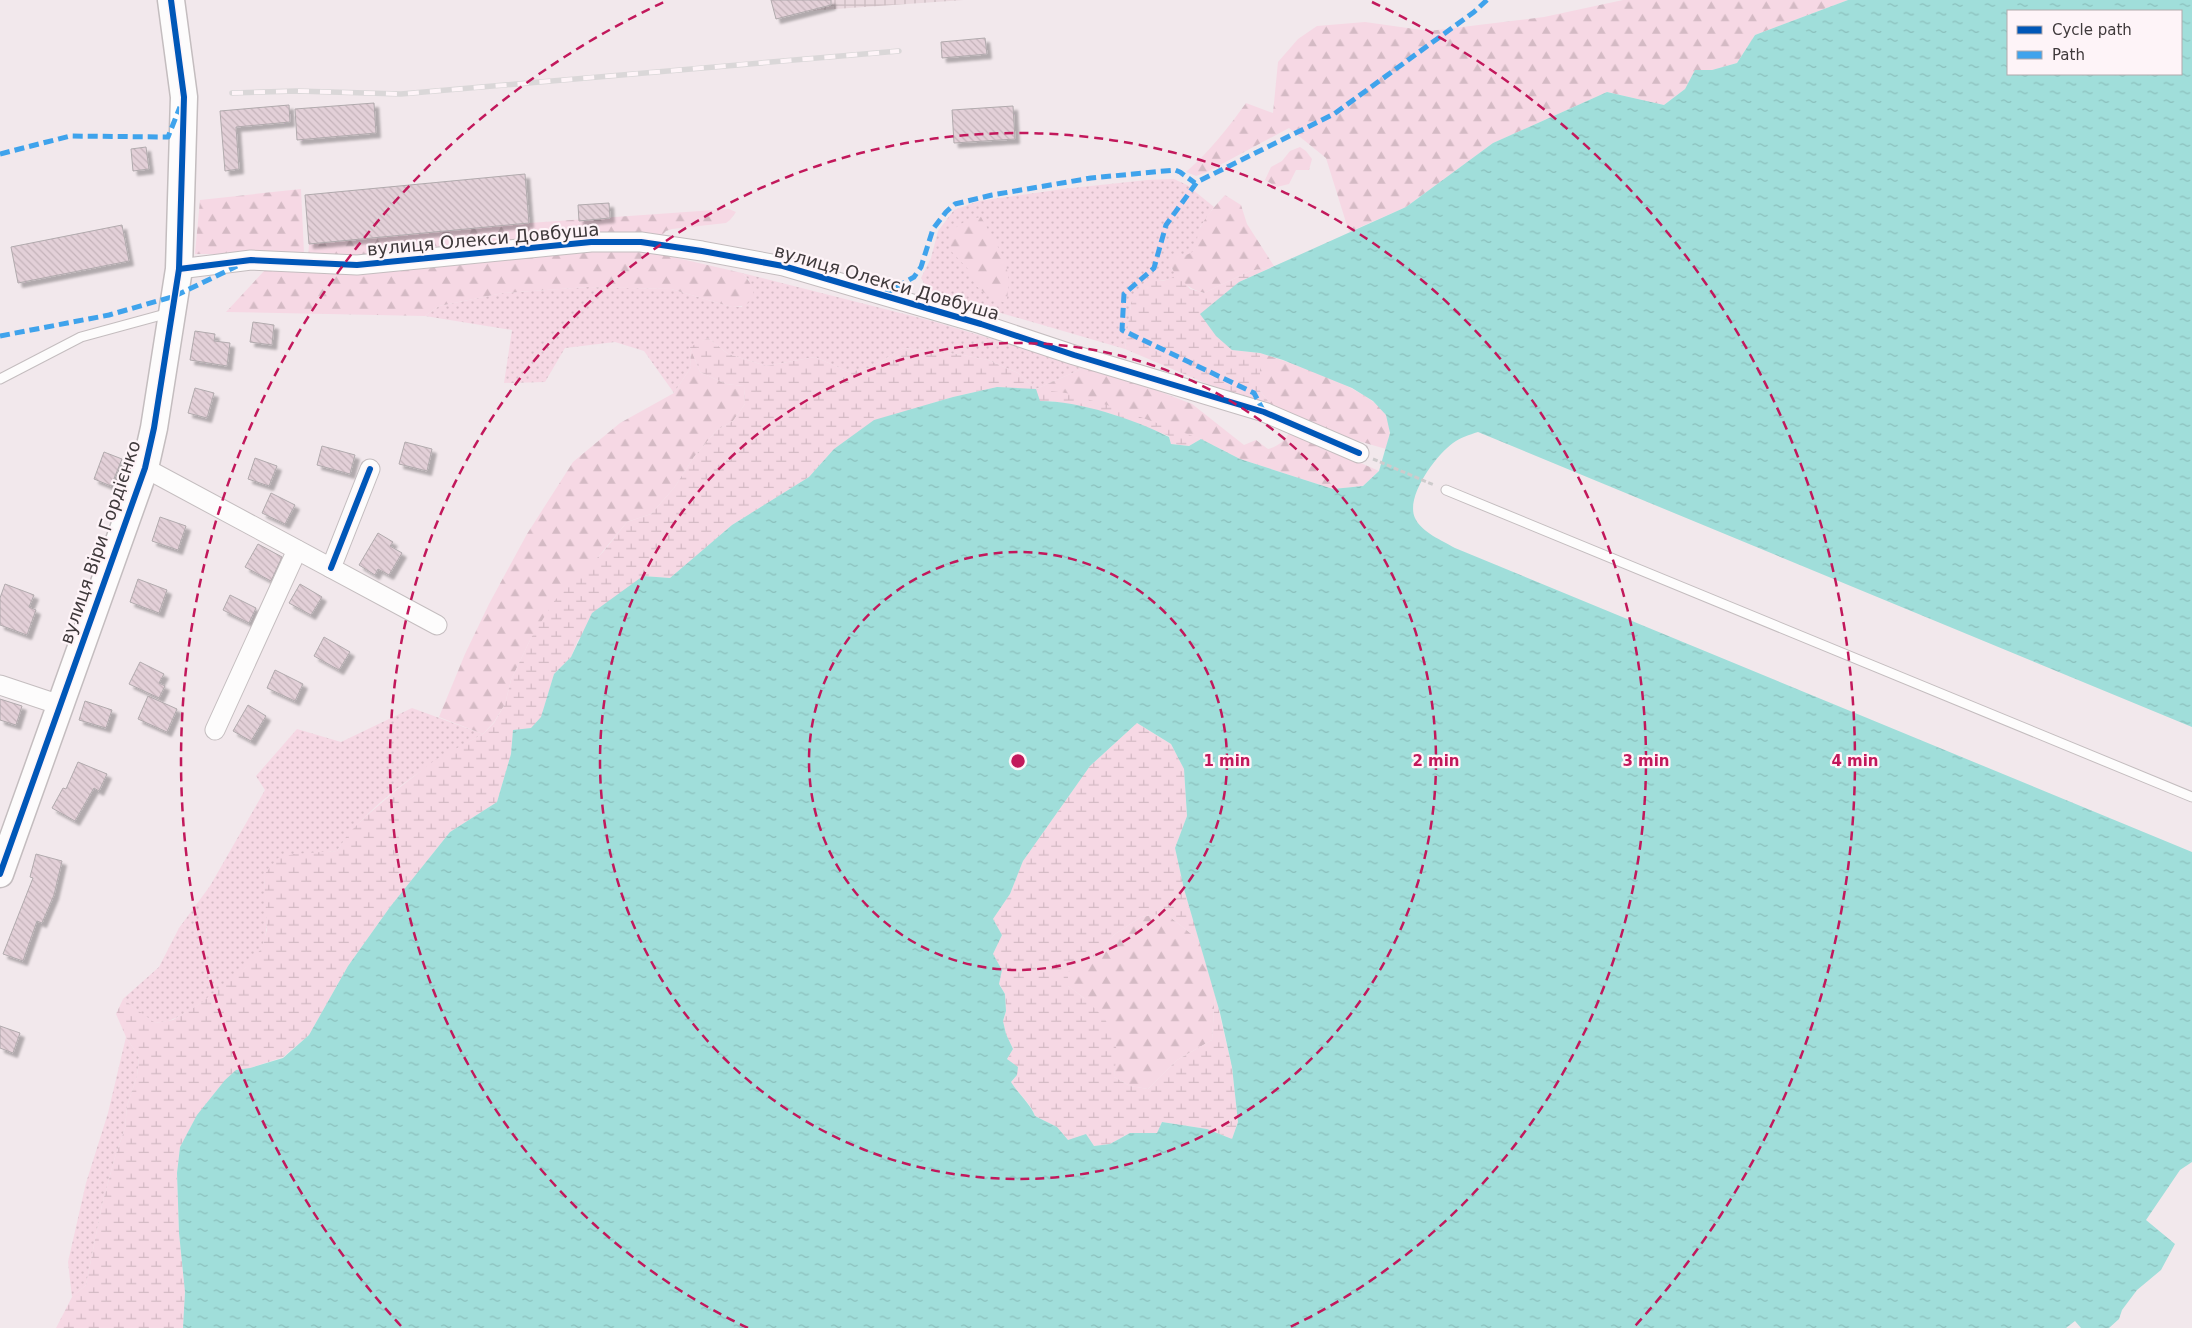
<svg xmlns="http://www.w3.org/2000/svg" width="2192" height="1328" font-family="'DejaVu Sans',sans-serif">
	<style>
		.industrial { fill: url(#industrial-grid) }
		.grass { fill: url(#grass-dots) }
		.forest { fill: url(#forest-firs) }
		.wetland { fill: url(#wetland-marsh) }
		.water { fill: url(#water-ripples); fill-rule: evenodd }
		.building { fill: url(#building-back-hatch); stroke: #b1aaad; filter: url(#shadow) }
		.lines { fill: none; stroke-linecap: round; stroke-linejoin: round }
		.lane-casing { stroke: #c4bdbf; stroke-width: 11 }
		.street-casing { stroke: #c4bdbf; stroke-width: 21 }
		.secondary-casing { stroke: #c4bdbf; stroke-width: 29 }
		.path { stroke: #cecbcc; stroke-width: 3; stroke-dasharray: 5 2.5; stroke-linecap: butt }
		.lane { stroke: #fdfcfc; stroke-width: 9 }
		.street { stroke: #fdfcfc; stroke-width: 19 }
		.secondary { stroke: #fdfcfc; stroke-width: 26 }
		.rail-casing { stroke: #dad7d8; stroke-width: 5.5 }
		.rail { stroke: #fef4f8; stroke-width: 4; stroke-dasharray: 11; stroke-linecap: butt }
		.quiet { stroke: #3fa3ec; stroke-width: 5; stroke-dasharray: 10 5; stroke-linecap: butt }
		.cycleway-casing { stroke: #fef4f8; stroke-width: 9 }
		.cycleway { stroke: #0057b8; stroke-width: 6 }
		.ring { fill: none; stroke: #c2185b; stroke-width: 2.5; stroke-dasharray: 9 6 }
		.labels { text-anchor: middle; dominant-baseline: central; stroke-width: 4.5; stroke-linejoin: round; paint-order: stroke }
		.street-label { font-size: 18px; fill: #3f393b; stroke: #fef4f8 }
		.centre { fill: #c2185b; stroke: #fef4f8; stroke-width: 2.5 }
		.ring-label { font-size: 15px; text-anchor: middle; font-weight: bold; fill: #c2185b; stroke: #fef4f8; stroke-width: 4.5; stroke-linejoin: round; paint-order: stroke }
	</style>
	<defs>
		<pattern id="industrial-grid" width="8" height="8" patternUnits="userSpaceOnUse" patternTransform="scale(1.25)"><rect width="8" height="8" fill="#ead9df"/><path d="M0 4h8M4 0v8" fill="none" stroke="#cabbc0"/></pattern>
		<pattern id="grass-dots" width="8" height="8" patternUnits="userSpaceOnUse" patternTransform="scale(1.25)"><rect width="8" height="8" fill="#f6d8e4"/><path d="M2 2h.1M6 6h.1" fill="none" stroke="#d4bac4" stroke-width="1.8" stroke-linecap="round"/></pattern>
		<pattern id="forest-firs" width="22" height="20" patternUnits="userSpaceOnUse" patternTransform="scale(1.25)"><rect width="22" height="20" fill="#f6d8e4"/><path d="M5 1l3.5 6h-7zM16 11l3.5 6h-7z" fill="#d4bac4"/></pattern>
		<pattern id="wetland-marsh" width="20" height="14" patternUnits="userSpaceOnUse" patternTransform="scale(1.25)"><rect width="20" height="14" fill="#f6d8e4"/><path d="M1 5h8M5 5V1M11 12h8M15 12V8" fill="none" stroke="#d4bac4"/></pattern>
		<pattern id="water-ripples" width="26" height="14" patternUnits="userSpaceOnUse" patternTransform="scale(1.25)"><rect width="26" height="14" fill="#a0deda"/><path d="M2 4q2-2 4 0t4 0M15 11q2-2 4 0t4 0" fill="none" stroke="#8bbfbc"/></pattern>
		<pattern id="building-back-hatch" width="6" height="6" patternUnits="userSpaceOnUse" patternTransform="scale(1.25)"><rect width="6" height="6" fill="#e3d0d8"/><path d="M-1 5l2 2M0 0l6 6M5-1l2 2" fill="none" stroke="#c4b3ba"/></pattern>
		<filter id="shadow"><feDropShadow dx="4.5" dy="4.5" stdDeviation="1" flood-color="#0004"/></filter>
	</defs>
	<rect width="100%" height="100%" fill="#f2e8ec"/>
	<path class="industrial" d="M771 0H964L807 11 776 19Z"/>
	<g class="grass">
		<path d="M1174 179 1187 185 1214 207 1200 227 1197 247 1191 254 1182 256 1171 268 1177 274 1172 279 1157 281 1131 303 1125 349 929 292 921 278 931 258 938 231 954 210 979 201 1063 189 1147 180Z"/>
		<path d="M742 273 932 321 1086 367 1036 389 1018 373 988 360 963 355 904 348 869 368 849 372 815 357 766 366 728 354 708 338 690 348 691 367 674 393 644 351 615 342 565 348 545 382 504 383 512 330 425 316 439 306 503 293 588 287 671 289 732 307H742L749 280Z"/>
		<path d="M412 708 483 734C430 763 371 800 337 851L317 853 264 875C265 899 271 925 262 947 254 967 194 1011 173 1019 168 1022 160 1022 154 1023L123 999 159 967 179 928 210 886 265 790 256 776 297 729 341 742Z"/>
		<path d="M126 1037 139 1057 137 1076 127 1106 125 1128 115 1157 102 1205 86 1285 72 1297 68 1262 86 1183 108 1113Z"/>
	</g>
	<g class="forest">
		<path d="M1623 0H1848L1755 35 1737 63 1712 70H1695L1685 89 1664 105 1607 92 1493 143 1406 207 1349 232 1326 158 1289 128 1207 172 1196 176 1186 172C1210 151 1228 128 1246 103L1273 113 1278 62 1298 39 1317 26 1365 22 1429 31 1544 17Z"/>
		<path d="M1300 147 1306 151 1312 159 1309 170H1296L1289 184 1277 187 1265 180 1271 167 1282 161 1290 151Z"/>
		<path d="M301 189 304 254H195L200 200Z"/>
		<path d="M1225 195 1241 205 1247 224 1274 266 1250 271 1204 293C1188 289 1175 278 1169 262L1176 253 1182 256C1205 251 1192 239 1201 226 1207 215 1216 205 1225 195Z"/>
		<path d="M729 209 736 212 730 220 726 223 672 229 666 231 659 238 660 254 742 273C759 290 758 307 732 307L671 289 588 287 503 293 439 306 425 316 226 312 265 270 307 273 309 244 529 223Z"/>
		<path d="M981 217C998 249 1015 265 1006 303L991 298 975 285 968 269 951 251 949 232 967 220Z"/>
		<path d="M690 347 700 372 726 384 744 386 745 404 733 421 717 430 694 457 674 488 651 514 627 522 531 638 511 680 505 704 494 722 483 734 439 717 465 654 489 604 527 534 573 462 620 423 674 393 691 367Z"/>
		<path d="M1260 353C1289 362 1372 389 1386 415 1392 427 1389 437 1386 449L1355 440 1272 406 1260 391Z"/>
		<path d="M1086 367 1135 382 1192 404 1244 445 1256 440 1268 449C1279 446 1284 441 1290 432L1379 471 1363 486 1333 489 1240 459 1201 439 1036 389Z"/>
		<path d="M1165 913 1199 940 1215 994 1212 1040 1177 1060 1148 1089 1130 1086 1114 1077 1116 1044 1084 998 1068 986 1067 972 1079 963 1095 956 1115 934 1141 917Z"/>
	</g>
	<g class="wetland">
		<path d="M1274 266 1239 282 1232 350 1260 353V391L1272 406 1250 402 1125 349 1131 303 1151 279C1160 282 1170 281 1177 274L1190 289 1204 293 1250 271Z"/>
		<path d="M708 338 728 354 766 366 815 357 849 372 869 368 904 348 963 355 988 360 1018 373 1036 389 1066 393 1107 405 1201 439 1189 446 1171 444 1169 436 1109 413 1052 401H1040L997 387 953 397 929 404 834 449 809 477 732 525 670 578 643 576 578 640 571 657 554 674 541 718 531 728 513 731 511 754 497 802 450 832 390 907 348 966 309 1035 283 1057 250 1068 236 1071 225 1080 197 1116 180 1147 177 1173 179 1233 185 1292 183 1328H56L72 1297 86 1285 102 1205 115 1157 125 1128 127 1106 137 1076 139 1057 126 1037 116 1014 123 999 155 1023 173 1020 198 1005 245 968 261 949 267 930 264 875 278 858 294 854 337 851 348 834 365 817 399 788 435 760 483 734 494 723 505 704 511 680 531 638 555 600 603 552 627 522 651 514 674 488 694 457 717 430 733 421 745 404 744 386 726 384 700 372 690 347Z"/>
		<path d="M1137 723 1171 744 1184 769 1187 816 1175 848 1184 889 1199 940 1165 913 1141 917 1115 934 1095 956 1079 963 1068 972V986C1086 999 1115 1022 1116 1046 1117 1056 1115 1067 1114 1077L1130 1086 1148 1089 1177 1060 1212 1040 1215 994 1232 1067 1238 1122 1232 1139 1207 1129 1162 1122 1157 1133H1130L1110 1144 1094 1146 1068 1140 1057 1127 1035 1116C1031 1103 1019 1095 1011 1082L1017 1075 1007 1059 1013 1049 1006 1034 1003 1021 1006 1011 1005 994 999 984 1002 970 993 954 1002 935 993 919 1010 894 1023 861 1090 766Z"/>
	</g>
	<path class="water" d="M1848 0H2192V727L1478 432C1469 435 1461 437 1453 443 1436 455 1405 497 1415 518 1421 532 1443 541 1455 548L2192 852V1162L2180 1170 2146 1220 2175 1244 2161 1270 2137 1290 2122 1310 2119 1319 2109 1328H2081L2075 1321 2066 1328H183L185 1292 179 1233 177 1173 180 1147 197 1115 225 1080 236 1070 250 1068 283 1058 309 1035 348 966 390 907 450 832 497 802 511 754 513 730 531 728 541 717 554 674 571 657 592 613 643 576 670 578 732 525 809 477 834 449 874 420 953 397 997 387 1036 389 1040 401C1079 401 1134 419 1169 437L1171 444 1189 446 1201 439 1240 459 1333 489 1363 486 1379 471 1390 433 1386 415 1373 401 1352 388 1283 360 1260 353 1232 350 1216 336 1200 314 1239 282 1406 207 1493 143 1607 92 1664 105 1685 89 1695 70H1712L1737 63 1755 35ZM2008 11H2181V74H2008ZM1137 723 1171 744 1184 769 1187 816 1175 848 1184 889 1220 1013 1232 1067 1238 1122 1232 1139 1207 1129 1162 1122 1157 1133H1130L1110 1144 1094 1146 1086 1134 1068 1140 1057 1127 1035 1116C1030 1103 1019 1095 1011 1082L1017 1075 1018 1067 1007 1059 1013 1049 1006 1034 1003 1021 1006 1011 1005 994 999 984 1002 970 993 954 1002 935 993 919 1010 894 1023 861 1090 766Z"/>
	<g class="building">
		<path d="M771 0H831V5L776 19Z"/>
		<path d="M985 38 987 54 942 58 941 42Z"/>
		<path d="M374 103 376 133 297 140 295 109Z"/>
		<path d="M289 105 290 122 236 127 239 169 225 171 220 111Z"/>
		<path d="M1013 106 1015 139 954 143 952 110Z"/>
		<path d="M146 147 149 169 133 171 131 149Z"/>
		<path d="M525 174 529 223 309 244 305 195Z"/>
		<path d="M609 203 610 218 579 221 578 205Z"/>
		<path d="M122 225 129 261 18 283 11 247Z"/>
		<path d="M253 322 274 325 272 345 250 342Z"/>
		<path d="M195 331 215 334 214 341 230 343 227 366 190 360Z"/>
		<path d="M195 388 214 393 207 418 188 413Z"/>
		<path d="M405 442 432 449 427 471 399 464Z"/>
		<path d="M322 446 355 455 350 474 317 465Z"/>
		<path d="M104 452 122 459 111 486 94 479Z"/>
		<path d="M255 458 277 466 269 486 248 479Z"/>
		<path d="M271 493 295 505 285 524 262 513Z"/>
		<path d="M160 517 186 526 178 550 152 541Z"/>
		<path d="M378 533 393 542 390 546 402 553 389 575 378 569 375 575 359 565Z"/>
		<path d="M258 544 282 557 271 581 245 567Z"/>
		<path d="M138 579 167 590 159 613 130 602Z"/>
		<path d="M5 584 34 595 29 607 36 610 27 635 0 625V598Z"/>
		<path d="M300 584 322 597 311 615 289 603Z"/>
		<path d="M230 595 256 608 249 623 223 610Z"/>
		<path d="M324 637 350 652 339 670 314 656Z"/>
		<path d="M140 662 164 674 159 683 165 686 159 698 129 684Z"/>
		<path d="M275 670 303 684 295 701 267 688Z"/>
		<path d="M148 696 177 709 167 732 138 719Z"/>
		<path d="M0 699 22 706 16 725 0 720Z"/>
		<path d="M85 701 112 710 106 728 79 720Z"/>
		<path d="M248 705 266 716 251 741 233 731Z"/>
		<path d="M78 762 107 774 99 791 94 788 75 821 52 808 63 788 66 789Z"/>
		<path d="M36 854 62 861 54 895 42 923 37 921 23 961 3 954 33 878 30 877Z"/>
		<path d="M0 1026 20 1033 13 1053 0 1048Z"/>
	</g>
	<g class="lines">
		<defs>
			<g id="lane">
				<path d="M0 379 81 337 169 313"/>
				<path d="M1446 490 2192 797"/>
			</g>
			<g id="street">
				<path d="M179 269 251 260 357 265 591 242H641L702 251 783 266 981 324 1074 355 1264 412 1359 453"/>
				<path d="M145 468 437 625"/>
				<path d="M331 568 370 469"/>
				<path d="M0 685 60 705"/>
				<path d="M215 730 297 550"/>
			</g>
			<path id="secondary" d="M0 874 145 468 154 428 179 269 184 97 171 0"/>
		</defs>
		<use href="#lane" class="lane-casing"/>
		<use href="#street" class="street-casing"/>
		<use href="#secondary" class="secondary-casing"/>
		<path class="path" d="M1373 459 1434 485"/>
		<use href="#lane" class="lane"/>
		<use href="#street" class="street"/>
		<use href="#secondary" class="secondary"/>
		<defs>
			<path id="rail" d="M232 93 296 91 401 94 899 51"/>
		</defs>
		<use href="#rail" class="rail-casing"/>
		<use href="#rail" class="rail"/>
		<g class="quiet">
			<path d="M0 154 70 136 168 137 180 107"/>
			<path d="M883 295 914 277 921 267 933 229 946 212 955 204 992 195 1091 178 1175 170 1180 172 1195 183"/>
			<path d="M0 336 109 315 175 296 237 266"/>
			<path d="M1264 412 1254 393 1122 330 1124 294 1154 268 1166 225 1197 182 1334 114 1474 12 1487 0"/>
		</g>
		<defs>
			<g id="cycleway">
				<path d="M179 269 251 260 357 265 591 242H641L702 251 783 266 981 324 1074 355 1264 412 1359 453"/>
				<path d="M331 568 370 469"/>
				<path d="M0 874 145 468 154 428 179 269 184 97 171 0"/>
			</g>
		</defs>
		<use href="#cycleway" class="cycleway-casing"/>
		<use href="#cycleway" class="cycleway"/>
	</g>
	<g class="ring">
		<circle cx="1018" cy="761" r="209"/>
		<circle cx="1018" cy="761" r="418"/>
		<path d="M748 1328A628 628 0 1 1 1288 1328"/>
		<path d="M401 1326A837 837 0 0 1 664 2M1372 2A837 837 0 0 1 1635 1326"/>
	</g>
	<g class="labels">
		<g class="street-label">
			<text transform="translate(483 239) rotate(-5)">вулиця Олекси Довбуша</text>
			<text transform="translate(887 282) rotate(16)">вулиця Олекси Довбуша</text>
			<text transform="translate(100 542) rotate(-71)">вулиця Віри Гордієнко</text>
		</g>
	</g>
	<circle cx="1018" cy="761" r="8" class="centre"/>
	<g class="ring-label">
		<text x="1227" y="766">1 min</text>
		<text x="1436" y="766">2 min</text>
		<text x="1646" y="766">3 min</text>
		<text x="1855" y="766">4 min</text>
	</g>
	<rect x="2007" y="10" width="175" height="65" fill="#fef4f8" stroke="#b2a9ac"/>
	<rect x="2017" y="26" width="25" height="8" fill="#0057b8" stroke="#b2a9ac"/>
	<text x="2052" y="35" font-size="15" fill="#3f393b">Cycle path</text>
	<rect x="2017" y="51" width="25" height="8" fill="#3fa3ec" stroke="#b2a9ac"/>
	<text x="2052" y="60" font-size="15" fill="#3f393b">Path</text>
</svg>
